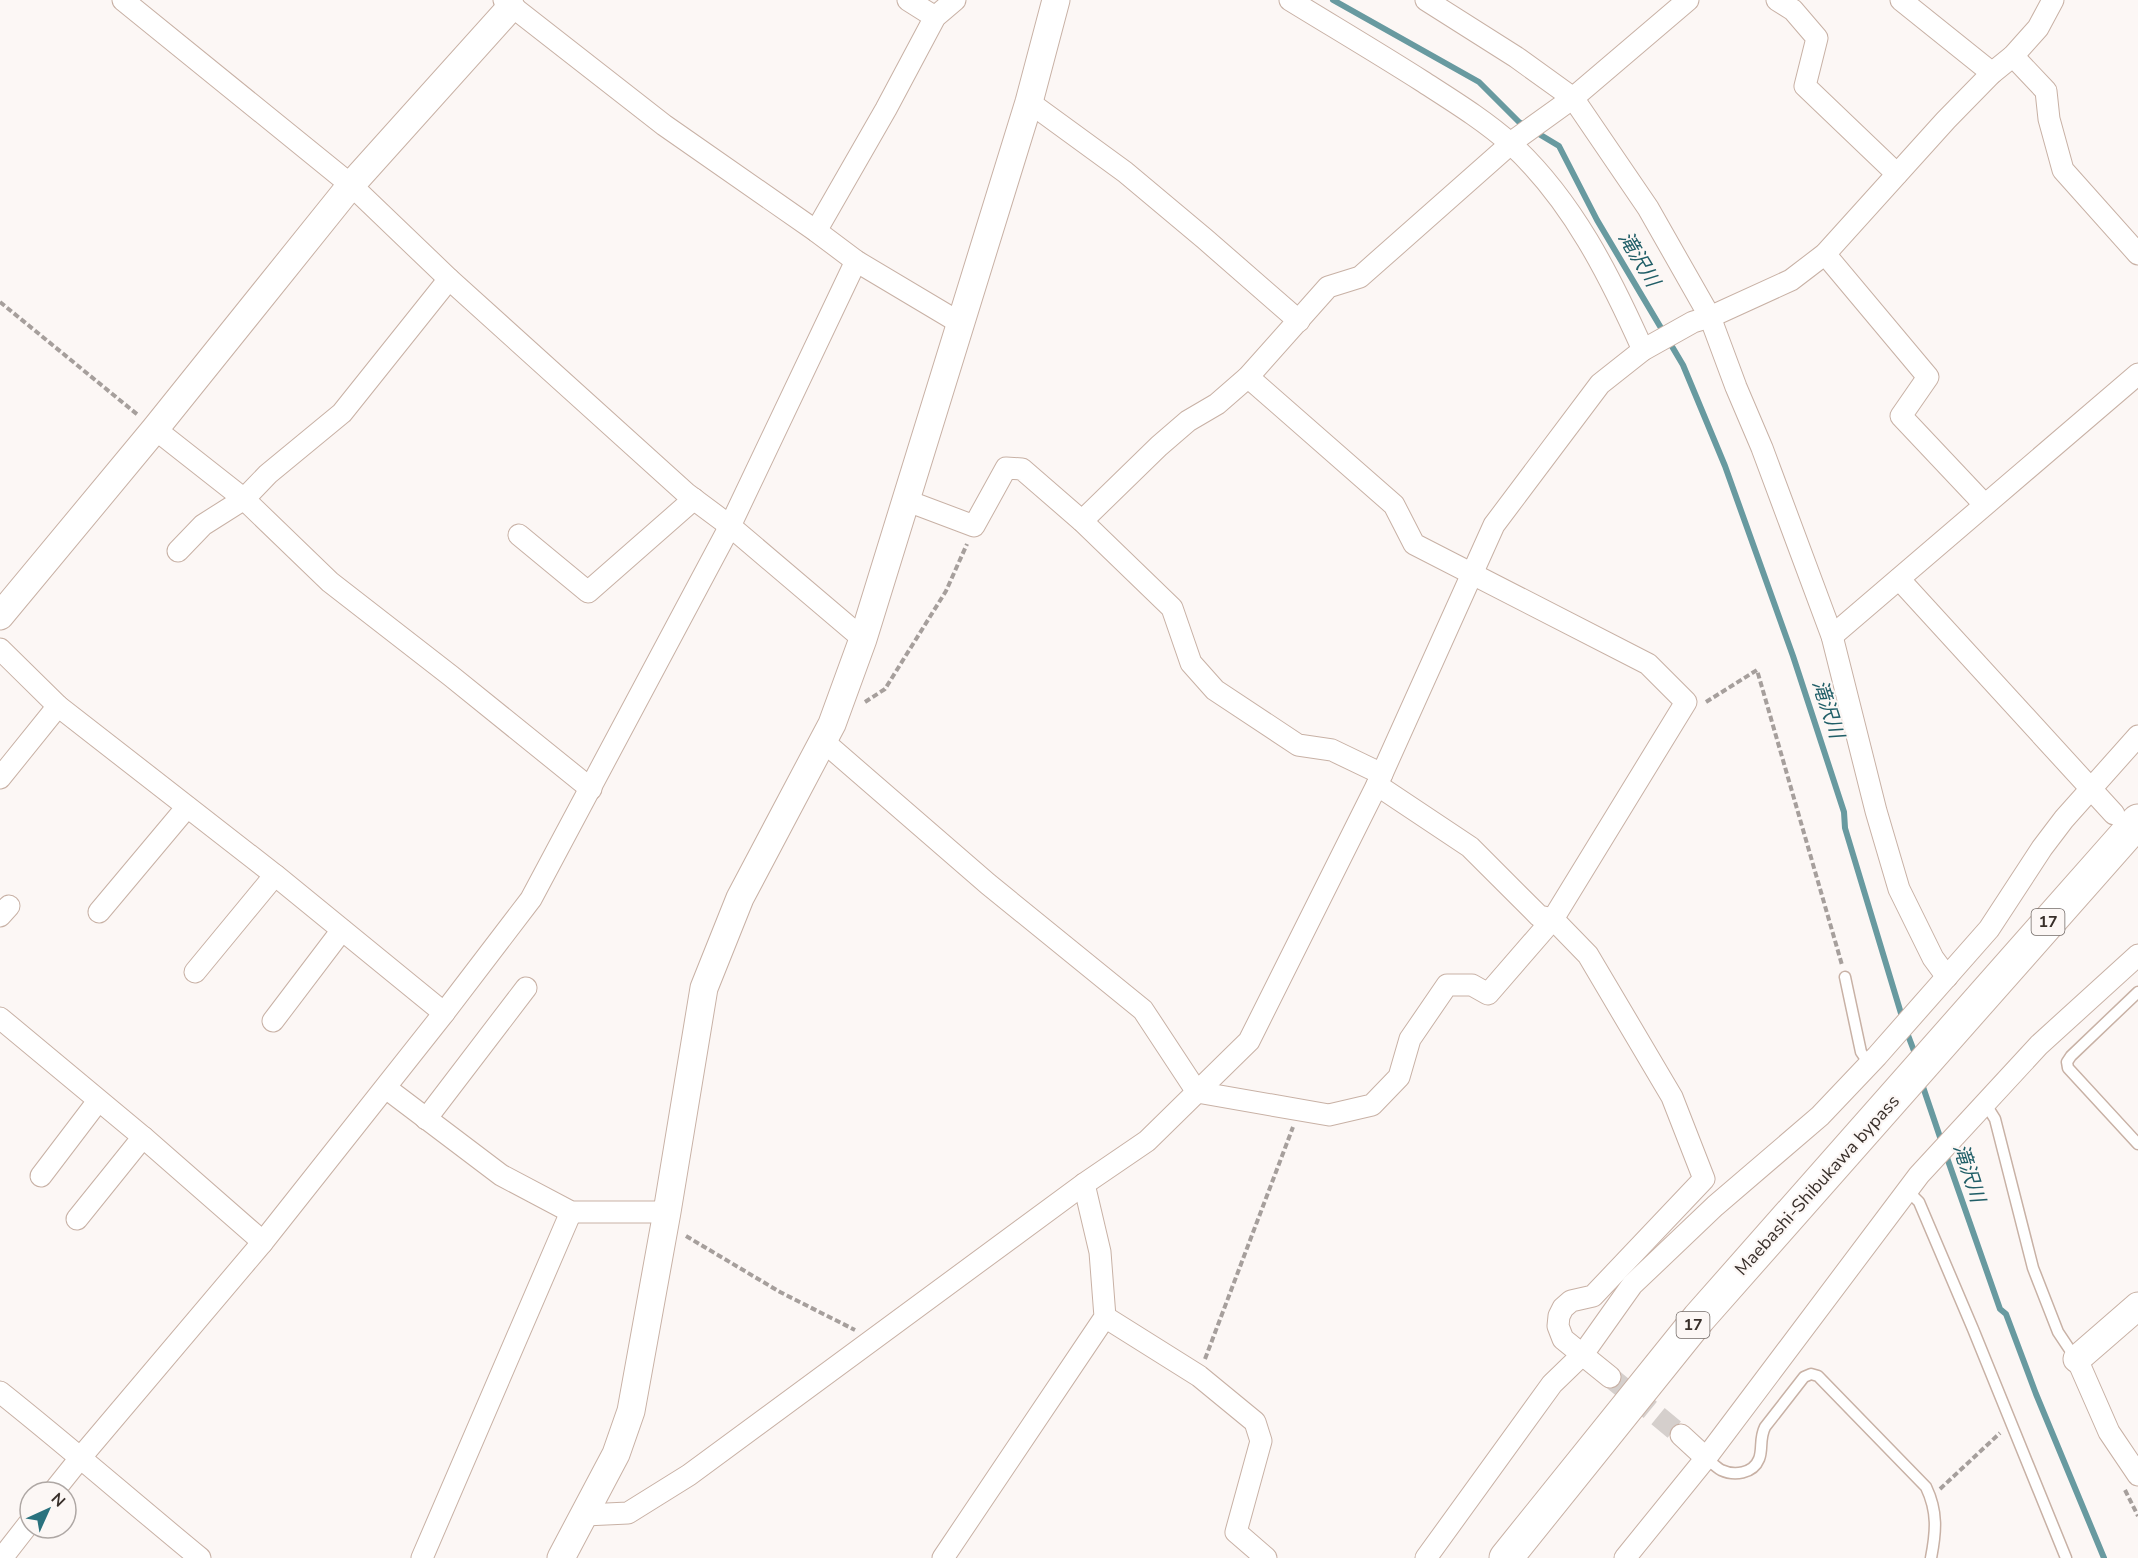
<svg xmlns="http://www.w3.org/2000/svg" width="2138" height="1558" font-family="'Nunito Sans','Noto Sans JP',sans-serif">
	<style>
		.lines { fill: none; stroke-linecap: round; stroke-linejoin: round }
		.stream { stroke: #689aa0; stroke-width: 6 }
		.minor-tunnel { stroke: #d5cfcc; stroke-width: 21; stroke-dasharray: 21 10; stroke-linecap: butt }
		.service-casing { stroke: #c8b1a5; stroke-width: 13 }
		.minor-casing { stroke: #c8b1a5; stroke-width: 23 }
		.tertiary-casing { stroke: #c8b1a5; stroke-width: 29 }
		.trunk-casing { stroke: #c8b1a5; stroke-width: 35 }
		.path { stroke: #a69f9c; stroke-width: 4; stroke-dasharray: 6 3; stroke-linecap: butt }
		.service { stroke: #fff; stroke-width: 10 }
		.minor { stroke: #fff; stroke-width: 21 }
		.tertiary { stroke: #fff; stroke-width: 27 }
		.trunk { stroke: #fff; stroke-width: 33 }
		.labels { text-anchor: middle; dominant-baseline: central; stroke-width: 4.5; stroke-linejoin: round; paint-order: stroke }
		.shield { fill: #fcf7f5; stroke: #736b67; stroke-width: 1.5 }
		.shield-label { font-size: 16px; font-weight: bold; fill: #382f2a }
		.street-label { font-size: 18px; fill: #382f2a; stroke: #fcf7f5 }
		.water-label { font-size: 20px; font-style: italic; fill: #205e67; stroke: #fcf7f5 }
	</style>
	<rect width="100%" height="100%" fill="#fcf7f5"/>
	<g class="lines">
		<g class="stream">
			<path d="M1333 0 1479 82 1519 122 1559 146 1597 220 1683 365 1725 466 1793 656 1844 812 1845 828 1903 1020"/>
			<path d="M1906 1030 1914 1051 1915 1057"/>
			<path d="M1921 1081 1942 1143"/>
			<path d="M1945 1152 2000 1309 2006 1314 2036 1394 2104 1558"/>
		</g>
		<path class="minor-tunnel" d="M1610 1377 1681 1435"/>
		<defs>
			<g id="service">
				<path d="M1845 977 1861 1052 1869 1064"/>
				<path d="M2138 992 2071 1056 2067 1062 2068 1068 2138 1144"/>
				<path d="M1985 1103 1995 1119 2033 1268 2058 1332 2076 1359"/>
				<path d="M1907 1190 1919 1202 1973 1329 2066 1558"/>
				<path d="M1706 1458C1711 1462 1716 1467 1721 1470 1734 1476 1753 1474 1759 1459 1763 1449 1759 1439 1765 1427L1804 1377 1811 1374 1818 1376 1926 1487C1938 1512 1936 1532 1931 1558"/>
			</g>
			<g id="minor">
				<path d="M123 0 351 185 449 279 687 494 730 526 863 639"/>
				<path d="M504 0 664 125 816 231 856 261 960 323"/>
				<path d="M908 0 935 17"/>
				<path d="M1290 0C1334 27 1378 53 1422 81 1453 101 1484 120 1511 144 1572 200 1610 276 1643 350"/>
				<path d="M1426 0 1516 57 1573 98 1648 208 1710 317 1736 387 1762 448 1832 636 1876 811 1899 889 1933 958 1947 977"/>
				<path d="M1777 0 1793 10 1817 38 1805 86 1897 174"/>
				<path d="M1901 0 1992 73"/>
				<path d="M2013 56 2046 91 2049 119 2063 170 2138 254"/>
				<path d="M1029 102 1125 172 1205 239 1299 321"/>
				<path d="M816 231 886 109 935 17 955 0"/>
				<path d="M1825 254 1928 377 1901 416 1984 504"/>
				<path d="M155 429 244 499 330 582 451 676 591 789"/>
				<path d="M905 500 974 526 1006 468 1022 469 1082 521 1172 608 1191 663 1215 690 1298 745 1332 750 1382 774"/>
				<path d="M1082 521 1159 446 1188 421 1217 404 1248 377 1328 287 1360 277 1516 139 1573 98 1688 0"/>
				<path d="M519 535 588 592 694 499"/>
				<path d="M178 551 203 525 244 499 268 474 342 413 449 279"/>
				<path d="M1899 579 2114 814"/>
				<path d="M1832 636 2138 374"/>
				<path d="M0 649 58 706 275 875 444 1013"/>
				<path d="M823 741 988 884 1143 1010 1197 1092 1329 1115 1372 1105 1399 1077 1410 1039 1447 985H1472L1488 994 1553 919 1686 702 1648 664 1414 544 1394 505 1248 377"/>
				<path d="M0 778 58 706"/>
				<path d="M1377 785 1470 847 1539 916 1553 919 1588 955 1672 1097 1704 1179 1593 1296 1571 1301 1563 1308 1559 1316 1558 1326 1563 1339 1610 1377"/>
				<path d="M99 912 187 807"/>
				<path d="M0 916 9 906"/>
				<path d="M195 972 275 875"/>
				<path d="M0 1018 143 1137 255 1235 262 1243"/>
				<path d="M273 1021 342 930"/>
				<path d="M386 1088 501 1175 571 1212H667"/>
				<path d="M426 1119 526 988"/>
				<path d="M41 1176 98 1101"/>
				<path d="M77 1219 143 1137"/>
				<path d="M1105 1317 1199 1376 1255 1422 1261 1441 1236 1532 1266 1558"/>
				<path d="M2077 1359 2109 1432 2138 1475"/>
				<path d="M0 1392C68 1446 133 1503 200 1558"/>
				<path d="M1681 1435 1706 1458"/>
				<path d="M53 1492 81 1457 262 1243 444 1013 531 899 730 526 856 261"/>
				<path d="M585 1515 628 1513 689 1475 1084 1184 1147 1141 1249 1041 1377 785 1494 525 1600 384 1643 350 1693 322 1710 317 1791 280 1825 254 1946 120 1992 73 2013 56 2038 28 2053 0"/>
				<path d="M2 1558 30 1522"/>
				<path d="M422 1558 571 1212"/>
				<path d="M943 1558 1105 1317 1100 1252 1084 1184"/>
				<path d="M1426 1558 1552 1384 1583 1354 1632 1285 1715 1206 1820 1116 1877 1056 1989 929 2042 848 2064 819 2138 736"/>
				<path d="M1625 1558 1706 1458 1919 1175 2039 1045 2138 955"/>
			</g>
			<g id="tertiary">
				<path d="M0 616 155 429 351 185 511 7"/>
				<path d="M2077 1359 2138 1306"/>
				<path d="M561 1558 616 1454 631 1411 667 1212 704 988 740 898 832 724 863 639 1029 102 1056 0"/>
			</g>
			<path id="trunk" d="M1506 1558 1699 1318 2138 821"/>
		</defs>
		<use href="#service" class="service-casing"/>
		<use href="#minor" class="minor-casing"/>
		<use href="#tertiary" class="tertiary-casing"/>
		<use href="#trunk" class="trunk-casing"/>
		<g class="path">
			<path d="M0 302 138 415"/>
			<path d="M865 702 885 689 946 591 967 544"/>
			<path d="M1706 702 1757 670 1842 965"/>
			<path d="M686 1236 780 1292 855 1330"/>
			<path d="M1205 1359 1293 1127"/>
			<path d="M1940 1489 2000 1433"/>
			<path d="M2125 1490 2138 1516"/>
		</g>
		<use href="#service" class="service"/>
		<use href="#minor" class="minor"/>
		<use href="#tertiary" class="tertiary"/>
		<use href="#trunk" class="trunk"/>
	</g>
	<g class="labels">
		<g class="shield">
			<rect x="2031.5" y="909" width="33" height="26" rx="4.5"/>
			<rect x="1676.5" y="1312" width="33" height="26" rx="4.5"/>
		</g>
		<g class="shield-label">
			<text x="2048" y="922">17</text>
			<text x="1693" y="1325">17</text>
		</g>
		<g class="street-label">
			<text transform="translate(1817 1185) rotate(-48)">Maebashi-Shibukawa bypass</text>
		</g>
		<g class="water-label">
			<text transform="translate(1639 259) rotate(59)">滝沢川</text>
			<text transform="translate(1828 709) rotate(72)">滝沢川</text>
			<text transform="translate(1969 1173) rotate(72)">滝沢川</text>
		</g>
	</g>
	<g transform="translate(48 1510) rotate(45)"><circle r="28" fill="#fcf7f5" stroke="#aea7a4" stroke-width="1.5"/>
	<path d="M0-4.5L10 22L0 15L-10 22Z" fill="#2a727e"/>
	<text y="-9" font-size="16" font-weight="bold" text-anchor="middle" fill="#382f2a">N</text>
	</g>
</svg>
